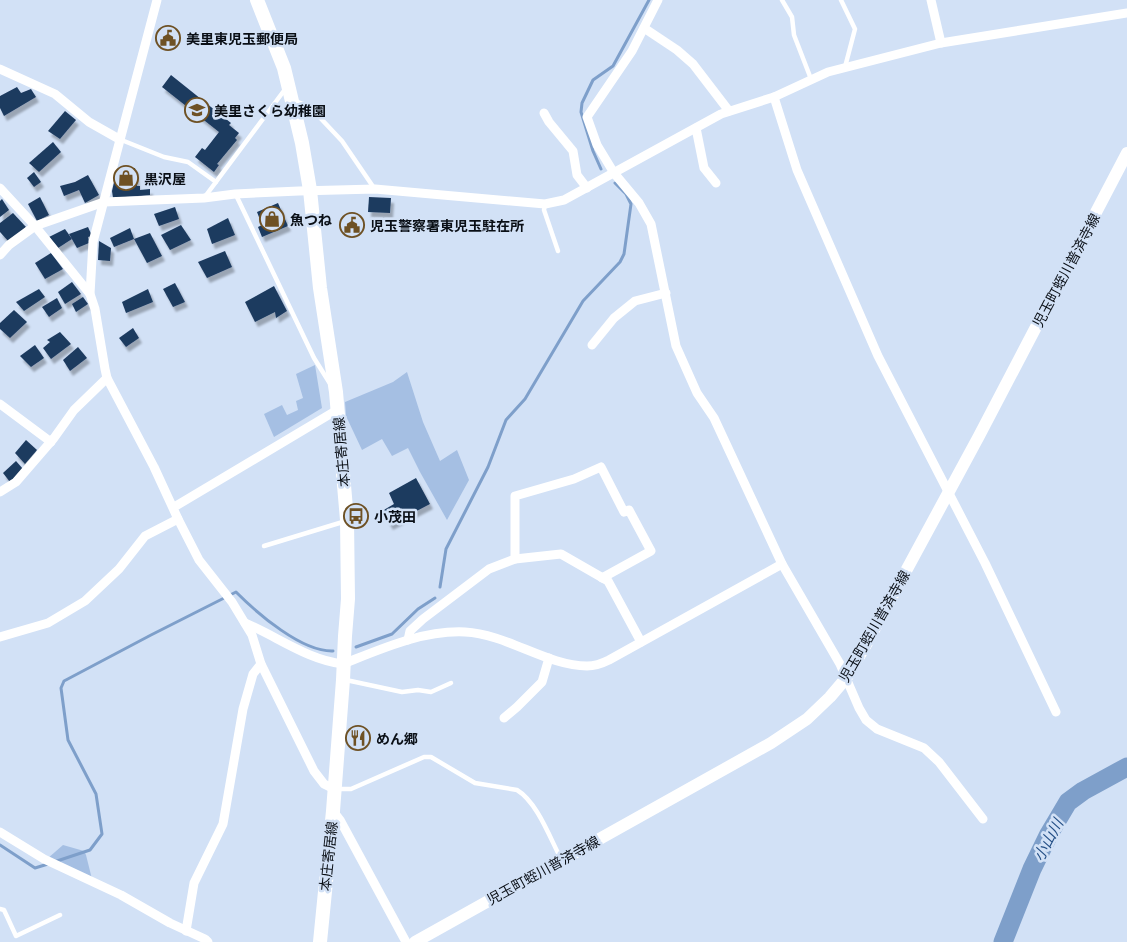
<svg xmlns="http://www.w3.org/2000/svg" width="1127" height="942" font-family="Manrope,'Noto Sans JP',sans-serif">
	<style>
		.green { fill: #a5bfe3 }
		.lines { fill: none; stroke-linecap: round; stroke-linejoin: round }
		.stream { stroke: #7e9fca; stroke-width: 3 }
		.river { stroke: #7e9fca; stroke-width: 19 }
		.building { fill: #1d3a5f; filter: url(#shadow) }
		.service { stroke: #fff; stroke-width: 4.5 }
		.minor { stroke: #fff; stroke-width: 9 }
		.secondary { stroke: #fff; stroke-width: 12 }
		.primary { stroke: #fff; stroke-width: 14 }
		.labels { text-anchor: middle; dominant-baseline: central; stroke-width: 5; stroke-linejoin: round; paint-order: stroke }
		.poi-label { font-size: 14px; font-weight: bold; fill: #0a0f16; stroke: #d2e1f6; text-anchor: start }
		.street-label { font-size: 14px; fill: #0a0f16; stroke: #d2e1f6 }
		.water-label { font-size: 15px; font-style: italic; fill: #244f86; stroke: #d2e1f6 }
	</style>
	<defs>
		<filter id="shadow"><feDropShadow dx="3" dy="5" stdDeviation="1" flood-color="#0004"/></filter>
	</defs>
	<rect width="100%" height="100%" fill="#d2e1f6"/>
	<g class="green">
		<path d="M315 365 322 408 274 437 264 414 282 405 287 415 298 410 296 401 303 398 296 374Z"/>
		<path d="M407 372 423 422 440 461 457 450 469 480 447 520 420 472 408 448 392 456 382 439 362 450 346 416 345 402 393 382Z"/>
		<path d="M63 845 84 851 86 855 92 879 47 859Z"/>
	</g>
	<g class="lines">
		<g class="stream">
			<path d="M601 169 593 151 581 112 582 103 593 80 613 66 649 0"/>
			<path d="M440 587 446 549 488 467 506 420 525 399 583 301 620 262 624 254 631 204 626 194 615 183"/>
			<path d="M356 647 392 634 418 609 435 598"/>
			<path d="M0 845 35 868 48 864"/>
			<path d="M54 862 90 850 102 834 96 794 68 740 61 688 64 681 151 635 236 592C258 614 302 652 333 651"/>
		</g>
		<path class="river" d="M1003 942 1032 869 1049 834 1068 802 1083 791 1127 767"/>
	</g>
	<g class="building">
		<path d="M171 75 231 123 229 125 239 133 235 138 237 140 217 164 219 165 214 172 195 157 202 148 205 150 219 132 162 87Z"/>
		<path d="M17 87 21 93 31 89 36 97 4 116 0 108V96Z"/>
		<path d="M65 111 76 120 60 139 48 131Z"/>
		<path d="M53 142 61 152 39 172 29 163Z"/>
		<path d="M135 168 137 186H140V190L150 189V195L113 198 112 191 117 169Z"/>
		<path d="M34 172 41 182 34 187 27 178Z"/>
		<path d="M88 175 99 195 85 203 79 190 64 196 60 186 75 182Z"/>
		<path d="M40 197 49 215 37 221 28 204Z"/>
		<path d="M369 197 391 198 390 213 368 212Z"/>
		<path d="M2 199 9 210 0 217V201Z"/>
		<path d="M278 203 288 226 262 237 258 227 262 225 257 212Z"/>
		<path d="M175 207 179 219 159 226 154 214Z"/>
		<path d="M13 213 26 227 9 242 0 232V223Z"/>
		<path d="M228 218 235 235 212 244 207 229Z"/>
		<path d="M181 225 191 240 170 250 161 235Z"/>
		<path d="M88 227 92 236 88 237 89 243 77 248 69 234Z"/>
		<path d="M130 228 134 239 114 247 110 238Z"/>
		<path d="M65 229 72 239 58 248 49 237Z"/>
		<path d="M150 233 162 256 147 263 134 239Z"/>
		<path d="M99 241 111 248 110 261 98 260Z"/>
		<path d="M225 251 232 267 207 278 198 262Z"/>
		<path d="M51 253 63 269 45 279 35 263Z"/>
		<path d="M72 282 81 294 65 304 58 292Z"/>
		<path d="M175 283 185 302 173 307 163 289Z"/>
		<path d="M274 286 287 311 276 318 275 312 255 322 245 302Z"/>
		<path d="M39 289 45 297 24 311 16 302Z"/>
		<path d="M148 289 153 302 126 313 122 302Z"/>
		<path d="M83 297 88 304 76 312 72 304Z"/>
		<path d="M57 298 62 308 49 317 42 307Z"/>
		<path d="M14 310 27 322 10 338 0 329V323Z"/>
		<path d="M133 328 139 338 126 347 119 338Z"/>
		<path d="M60 332 71 344 51 359 43 348 50 342 47 340Z"/>
		<path d="M35 345 44 358 31 367 20 356Z"/>
		<path d="M78 347 87 358 70 371 63 360Z"/>
		<path d="M26 440 37 450 25 464 15 453Z"/>
		<path d="M16 461 23 469 10 482 3 473Z"/>
		<path d="M416 478 430 504 390 525 382 511 394 504 389 493Z"/>
		<path d="M362 731 366 739 355 744 351 736Z"/>
	</g>
	<g class="lines">
		<g class="service">
			<path d="M782 0 792 17 794 35 811 79"/>
			<path d="M841 0 855 29 845 67"/>
			<path d="M295 101 309 106 342 141 374 188"/>
			<path d="M119 139 164 157 188 162 216 182"/>
			<path d="M236 195 314 358 329 382"/>
			<path d="M204 198 286 88"/>
			<path d="M545 204 544 210 558 251"/>
			<path d="M264 546 346 521"/>
			<path d="M346 680 402 692 418 690 431 692 451 683"/>
			<path d="M336 789H351L424 757H431L475 783 517 790C537 802 550 838 561 859"/>
			<path d="M0 909 4 910 16 936 60 915"/>
		</g>
		<g class="minor">
			<path d="M157 0 93 242 90 294 95 309 105 369 107 378 154 467 178 519 199 560 232 602 252 635 261 664 314 771 324 784 334 789"/>
			<path d="M658 0 632 51 587 117 597 145 614 173 639 203 651 224 676 346 697 393 714 418 782 564 840 664 859 708 866 720 877 729 924 748 939 762 983 819"/>
			<path d="M931 0 941 43"/>
			<path d="M644 28 677 50 693 64 729 111"/>
			<path d="M0 69 55 94 89 122 119 139"/>
			<path d="M774 97 797 170 878 356 985 563 1056 712"/>
			<path d="M544 113 549 122 573 151 577 175 587 188"/>
			<path d="M696 128 704 168 716 183"/>
			<path d="M0 188 35 226 90 294"/>
			<path d="M0 255 9 245 35 226 104 202 204 198 235 194 299 191 375 189 545 204 564 200 721 114 774 97 828 72 941 43 1127 13"/>
			<path d="M592 345 614 318 635 301 666 293"/>
			<path d="M0 404 51 442"/>
			<path d="M0 492 16 482 54 438 74 410 107 378"/>
			<path d="M174 507 337 410"/>
			<path d="M515 559V496L574 479 601 467 624 512 629 510 651 551 602 578"/>
			<path d="M245 623C278 637 308 660 343 664 381 649 423 630 465 632 507 634 547 666 587 666 594 666 603 663 609 660L782 564"/>
			<path d="M0 637 48 623 85 601 119 569 145 536 178 519"/>
			<path d="M408 640 410 631 423 619 489 569 515 559 561 554 608 581 641 642"/>
			<path d="M504 718 517 707 542 682 549 658"/>
			<path d="M333 811 340 820 406 942"/>
			<path d="M0 832 44 859 121 895 170 923 205 939 208 942"/>
			<path d="M186 931 194 883 223 824 243 709 253 674 261 664"/>
		</g>
		<path class="secondary" d="M415 942 771 743 807 719 830 697 847 677 867 643 979 436 1127 153"/>
		<path class="primary" d="M257 0 284 68 302 143 310 190 320 288 336 392 347 520 348 599 345 636 343 680 333 811 320 942"/>
	</g>
	<defs>
		<symbol id="civic-ring" viewBox="-11 -11 22 22"><circle r="9.5" fill="#d2e1f6" stroke="#6e5124" stroke-width="1.5"/><path d="M-.6-6.5H3V-4.5H.6V-3L4-1V1h2V6H-6V1h2V-1L-.6-3ZM-1.2 2.5V6h2.4V2.5Z" fill="#6e5124"/></symbol>
		<symbol id="school-ring" viewBox="-11 -11 22 22"><circle r="9.5" fill="#d2e1f6" stroke="#6e5124" stroke-width="1.5"/><path d="M0-5L7-2L0 1L-7-2ZM-4 1L0 2.5L4 1V4Q0 6-4 4Z" fill="#6e5124"/></symbol>
		<symbol id="shop-ring" viewBox="-11 -11 22 22"><circle r="9.5" fill="#d2e1f6" stroke="#6e5124" stroke-width="1.5"/><path d="M-5-2.5h2.3a2.7 3.5 0 0 1 5.4 0H5L5.5 6h-11ZM-1.5-2.5h3a1.5 2.3 0 0 0-3 0Z" fill="#6e5124"/></symbol>
		<symbol id="bus-ring" viewBox="-11 -11 22 22"><circle r="9.5" fill="#d2e1f6" stroke="#6e5124" stroke-width="1.5"/><path d="M-5-6H5V4H4V6H2V4H-2V6H-4V4H-5ZM-3.5-4V0h7V-4ZM-3.5 1.2v1.5H-2V1.2ZM2 1.2v1.5H3.5V1.2Z" fill="#6e5124"/></symbol>
		<symbol id="restaurant-ring" viewBox="-11 -11 22 22"><circle r="9.5" fill="#d2e1f6" stroke="#6e5124" stroke-width="1.5"/><path d="M-5-6h1v4h1v-4h1v4h1v-4h1v5L-1.5 .5V6h-2V.5L-5-1ZM5-6V6H3V1.5H1.5Q1.5-4 5-6Z" fill="#6e5124"/></symbol>
	</defs>
	<g fill-rule="evenodd">
		<use href="#civic-ring" x="154" y="24" width="28" height="28"/>
		<use href="#school-ring" x="183" y="96" width="28" height="28"/>
		<use href="#shop-ring" x="112" y="164" width="28" height="28"/>
		<use href="#shop-ring" x="258" y="205" width="28" height="28"/>
		<use href="#civic-ring" x="338" y="211" width="28" height="28"/>
		<use href="#bus-ring" x="342" y="502" width="28" height="28"/>
		<use href="#restaurant-ring" x="344" y="724" width="28" height="28"/>
	</g>
	<g class="labels">
		<g class="poi-label">
			<text x="186" y="38">美里東児玉郵便局</text>
			<text x="214" y="110">美里さくら幼稚園</text>
			<text x="144" y="178">黒沢屋</text>
			<text x="290" y="219">魚つね</text>
			<text x="370" y="225">児玉警察署東児玉駐在所</text>
			<text x="374" y="516">小茂田</text>
			<text x="376" y="738">めん郷</text>
		</g>
		<g class="street-label">
			<text transform="translate(1066 270) rotate(-62)">児玉町蛭川普済寺線</text>
			<text transform="translate(341 452) rotate(-95)">本庄寄居線</text>
			<text transform="translate(874 626) rotate(-60)">児玉町蛭川普済寺線</text>
			<text transform="translate(328 856) rotate(-84)">本庄寄居線</text>
			<text transform="translate(543 870) rotate(-29)">児玉町蛭川普済寺線</text>
		</g>
		<g class="water-label">
			<text transform="translate(1048 840) rotate(-62)">小山川</text>
		</g>
	</g>
</svg>
